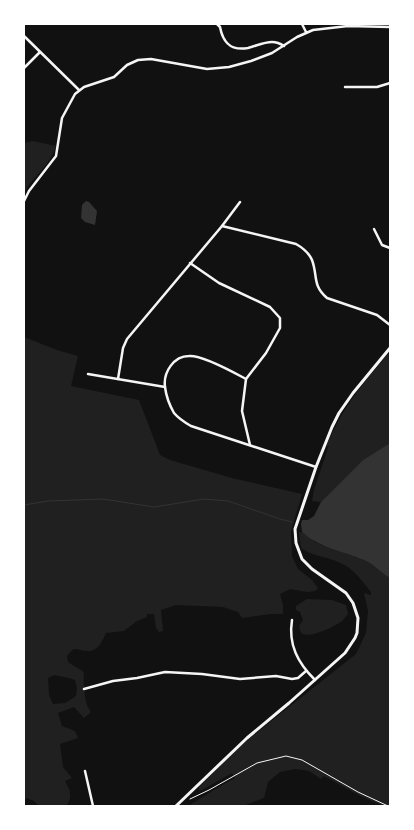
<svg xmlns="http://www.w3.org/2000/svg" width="414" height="830" font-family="'Fira Sans',sans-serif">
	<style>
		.green { fill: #202020; fill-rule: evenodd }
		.water { fill: #333 }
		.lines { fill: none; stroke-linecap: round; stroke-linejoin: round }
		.stream { stroke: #333; stroke-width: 1 }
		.path { stroke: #f5f5f5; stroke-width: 1 }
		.minor { stroke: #f5f5f5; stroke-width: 2.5 }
		.secondary { stroke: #f5f5f5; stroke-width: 3 }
	</style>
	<rect width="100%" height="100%" fill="#111"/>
	<g class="green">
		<path d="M33 141 56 146C50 165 34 176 24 192V143Z"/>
		<path d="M24 337 57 350 78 356 71 386 139 400 160 455 170 460 232 478 302 494 291 531 292 556 298 569 312 580 318 588 315 591 307 592 290 589 280 594 283 605V614H271L242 618 238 612 223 607 176 605 161 610 163 631 159 632 156 628 154 614H147V617L137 621 124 631 106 633C103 640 98 651 89 651 78 652 76 643 67 656L68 662 84 672C83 683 84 704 91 712L84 718 74 707 58 713 62 726 75 731 78 738 60 744 63 767 72 778 65 781C70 790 73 796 67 805L39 806 34 801 26 798 24 802ZM54 675 69 678 75 680 77 688 76 696 65 703 53 704 49 695 48 678Z"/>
		<path d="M390 352V443L363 460 321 502 312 501 314 490 329 445 326 447C342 408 363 383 390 352Z"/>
		<path d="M299 532C305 532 311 540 317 543 332 550 349 553 364 560 374 564 381 573 390 578V806C375 806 339 784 324 776L321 779 309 771 295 769 280 772 268 782 264 798 243 806H188L219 787 235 778 232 773 202 790H198L199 787 245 742 356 654 366 633 368 611 364 593 371 595V592C359 577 352 566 333 560 322 556 310 555 301 548Z"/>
		<path d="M307 599 332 600 346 605 348 614C346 616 344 619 342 621 336 626 311 638 303 634 300 633 300 629 299 626L303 620 300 612 296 610V606Z"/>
	</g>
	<g class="water">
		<path d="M86 201 89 202 97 211 95 225 85 222 81 218 82 205Z"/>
		<path d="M390 443V578C381 573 374 564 364 560 343 551 319 548 302 532L301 524 302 520H308L314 516 321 502 363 460Z"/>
	</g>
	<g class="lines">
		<path class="stream" d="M24 505 48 501 103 499 154 507 204 499 228 501 280 519 292 522"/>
		<path class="path" d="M190 799 209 790 257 763 286 756 302 760 358 792 388 806"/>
		<g class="minor">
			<path d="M217 24 220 27C223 43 231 51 248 48 256 46 264 42 272 42 276 42 281 44 284 46"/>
			<path d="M302 24 306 32"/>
			<path d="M24 36 79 90"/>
			<path d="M24 68 40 52"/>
			<path d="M345 87H377L390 83"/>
			<path d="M24 201 29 191 56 156 62 118 75 94 84 87 114 77 127 65 138 60 151 59 207 69 229 67 251 61 272 53 297 37 313 30 348 26 390 27"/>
			<path d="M222 226 296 244C303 248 309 253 312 260 318 276 312 285 327 298L377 315 390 325"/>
			<path d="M374 229 382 245 390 248"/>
			<path d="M190 263 219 283 270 307 280 318V328L266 353 246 379 242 411 250 445"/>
			<path d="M88 374 165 387"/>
			<path d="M118 379 123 348 127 339 222 226 240 202"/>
			<path d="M246 379C233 372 203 355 189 356 174 356 163 372 165 387 166 395 170 406 174 413 179 419 184 422 191 426L316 467"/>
			<path d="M292 620C288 645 298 663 315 680"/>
			<path d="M84 689 113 681 137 678 165 672 202 674 240 679 276 676 292 679 298 678 306 671"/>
			<path d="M85 771 93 806"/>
		</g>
		<path class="secondary" d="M176 806 247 738 289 703 345 653 355 638 357 633 358 618 353 603 346 593 312 569 302 559 296 543 295 529 316 467 332 427 339 413 353 393 390 348"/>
	</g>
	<rect width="414" height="830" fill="none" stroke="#ffffff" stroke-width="50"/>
</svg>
